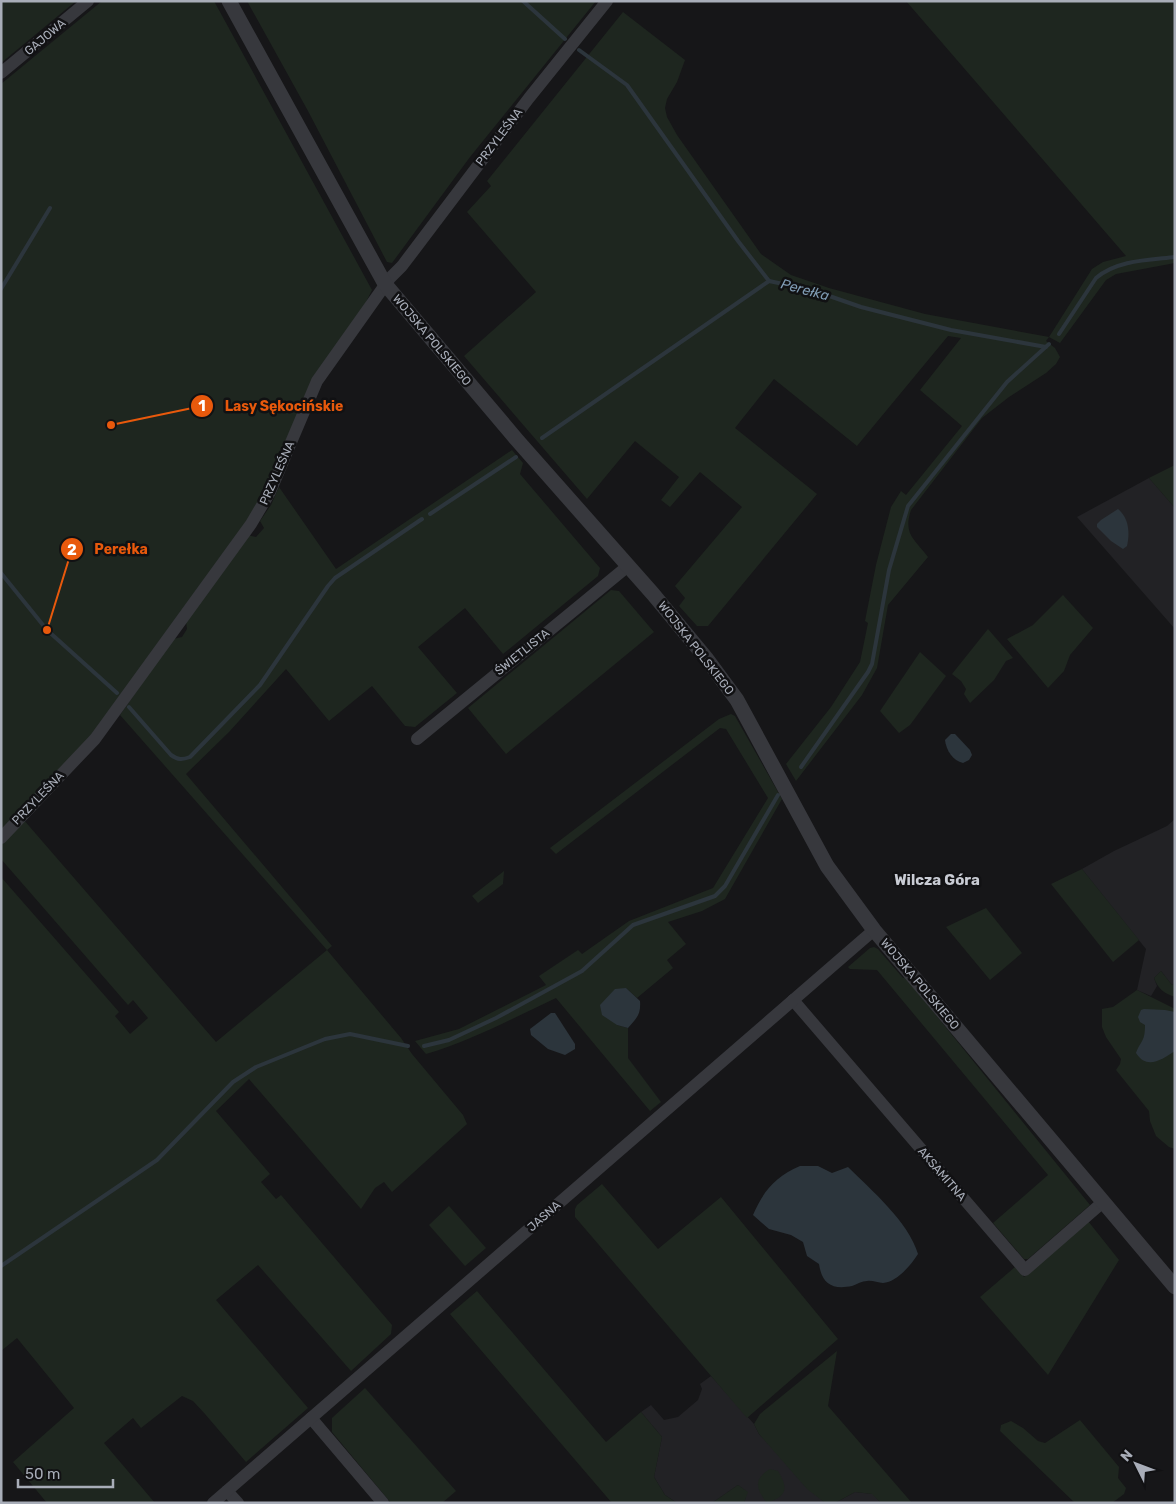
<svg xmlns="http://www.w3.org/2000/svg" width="1176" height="1504" font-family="Rubik,sans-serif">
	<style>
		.built { fill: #222225 }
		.green { fill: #1e261f }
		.water { fill: #2c353c }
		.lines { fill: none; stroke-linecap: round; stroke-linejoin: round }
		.stream { stroke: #2c353c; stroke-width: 4 }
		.minor { stroke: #37383d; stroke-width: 12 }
		.tertiary { stroke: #37383d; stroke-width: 15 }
		.labels { text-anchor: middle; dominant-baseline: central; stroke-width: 5; stroke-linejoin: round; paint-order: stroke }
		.street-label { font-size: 12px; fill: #a8adb8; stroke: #111113 }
		.water-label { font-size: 14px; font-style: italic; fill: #7f9bb3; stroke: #111113 }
		.quarter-label { font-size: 15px; font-weight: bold; fill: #c9ccd4; stroke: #111113 }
		.leader { fill: none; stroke: #e8590c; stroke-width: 2 }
		.callout-dot { fill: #e8590c; stroke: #111113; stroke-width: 2 }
		.mark-label { font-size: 15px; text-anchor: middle; font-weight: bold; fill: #fff }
		.callout-label { font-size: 14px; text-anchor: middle; font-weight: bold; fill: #e8590c; stroke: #111113; stroke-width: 5; stroke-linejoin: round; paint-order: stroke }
	</style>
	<rect width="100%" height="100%" fill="#161618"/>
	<g class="built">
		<path d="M1149 478 1175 508V629L1077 517Z"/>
		<path d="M1175 819V983L1172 985 1161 971 1154 978 1157 986 1151 996 1137 990 1146 949 1082 869 1114 851 1167 826Z"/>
		<path d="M711 1376 754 1424 759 1434 824 1502 829 1503H744L747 1492 738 1485 712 1503H677L665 1495 654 1477 662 1437 641 1412 651 1405 664 1420 678 1417 698 1400 702 1389 700 1384Z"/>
		<path d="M855 1492 873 1494 881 1503H835Z"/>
	</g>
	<g class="green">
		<path d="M1 1H76L1 63Z"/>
		<path d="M102 1H214L372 290 363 308 308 391 253 515 93 737 1 835V84Z"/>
		<path d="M247 1H596L470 157 392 263 387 262 308 111Z"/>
		<path d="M906 1H1175V263L1116 274 1106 280 1060 343 1049 337 1046 341 1055 348 1060 357 1056 364 1046 373 1009 397 982 418 911 510C903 534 914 539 928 557L888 605 877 668 862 695 796 781 786 764 831 707 860 662 868 623 865 621 876 565 891 507 901 491 906 495 962 426 920 390 961 338 948 336 857 446 774 379 735 428 817 494 708 626H697L679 606 685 598 675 586 742 507 700 472 670 507 661 500 679 477 635 441 587 499 464 356 536 292 467 212 491 186 487 181 623 12 685 60 677 82 667 99 665 108 667 117 677 135 761 254 791 275 829 288 925 314 1049 337 1092 269 1103 262 1126 256Z"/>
		<path d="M512 450 523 463 520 474 600 568 598 576 503 654 465 608 418 647 457 693 415 727 405 726 372 686 329 721 286 669 229 732 186 774 332 946 327 950 401 1038 412 1054 463 1115 467 1124 392 1192 384 1182 375 1188 361 1209 249 1079 216 1111 270 1174 261 1182 276 1199 281 1195 392 1325 391 1334 351 1371 258 1265 216 1300 308 1408 246 1462 205 1414 193 1401 182 1396 141 1428 133 1418 104 1443 155 1503H47L13 1462 74 1408 17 1338 1 1351V877L119 1012 115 1016 130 1034 148 1018 133 1000 128 1005 1 859V843L23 819 216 1042 327 950 120 715 173 639 182 637 187 629 186 621 247 535 256 537 264 528 260 521 271 505 279 487 336 569Z"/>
		<path d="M1175 465V508L1149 478Z"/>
		<path d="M611 590 619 591 654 632 506 754 468 708Z"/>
		<path d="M1063 595 1093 628 1070 655 1064 671 1048 688 1007 639 1033 625Z"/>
		<path d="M988 629 1013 658 1006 661 994 680 970 703 964 694 966 689 961 681 952 674Z"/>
		<path d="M920 652 946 676 910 725 899 733 880 711Z"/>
		<path d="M731 714 735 716 782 799 725 899 702 911 668 922 686 944 667 960 673 968 637 998 626 988 617 1025 628 1028V1058L661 1102 650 1111 556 998C513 1018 471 1041 426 1054L415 1041 459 1029 546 985 539 976 578 950 582 954 629 921 713 888 768 798 726 729 720 728 556 854 550 848 719 719Z"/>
		<path d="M1082 869 1139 940 1113 962 1051 884Z"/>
		<path d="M504 871 503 884 478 903 472 896Z"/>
		<path d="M986 908 1022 953 990 980 946 927Z"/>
		<path d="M874 947 878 949 903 978 905 977 1090 1205 1028 1259H1024L993 1223 1048 1175 877 970 850 969 848 967 870 948Z"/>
		<path d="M1161 971 1172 985 1175 983V997C1164 993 1158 989 1154 978Z"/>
		<path d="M1137 990 1175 1009V1149L1169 1147 1156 1136 1150 1121 1149 1111 1116 1070 1120 1064 1121 1059 1106 1037 1102 1027V1009L1113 1007Z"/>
		<path d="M602 1184 658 1249 721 1197 838 1339 747 1418 575 1217V1209L577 1205Z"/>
		<path d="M449 1206 486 1248 465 1266 429 1225Z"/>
		<path d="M1088 1221 1119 1260 1048 1375 980 1297 1015 1267 1024 1277Z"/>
		<path d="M477 1291 606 1442 641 1412 662 1437 654 1477 665 1495 677 1503H612L450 1314Z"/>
		<path d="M837 1351 828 1406 912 1503H881L872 1494 855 1492 835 1503 824 1502 807 1489 759 1434 754 1424 760 1414Z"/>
		<path d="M365 1388 456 1491 442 1503H391L332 1432V1418Z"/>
		<path d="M1080 1420 1119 1467 1118 1478 1126 1488 1124 1494 1112 1503H1075L1000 1431 1001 1425 1011 1421 1023 1428 1038 1441 1045 1443Z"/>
		<path d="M770 1469 778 1471C788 1488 788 1496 767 1503 756 1489 753 1479 770 1469Z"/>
		<path d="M738 1485 748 1492 744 1503H712Z"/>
	</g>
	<g class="water">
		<path d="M1118 509C1129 518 1130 533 1127 546L1123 549 1111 541 1097 527V524L1101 520Z"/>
		<path d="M951 734H955L970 750 972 755 969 760 963 763C953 761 946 750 945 740Z"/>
		<path d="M626 988 640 1001C641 1014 637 1018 628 1028L617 1025 602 1015 600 1005 615 989Z"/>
		<path d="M1144 1009 1165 1010 1175 1012V1051C1161 1060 1147 1070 1136 1053 1141 1040 1145 1042 1145 1025L1140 1022 1138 1017 1141 1010Z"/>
		<path d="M551 1013H555L575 1044V1049L565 1055 548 1049 531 1035 530 1029Z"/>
		<path d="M800 1166H818L832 1173 848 1167C872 1191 908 1221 918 1254 911 1265 897 1282 883 1283 878 1283 872 1280 867 1281 862 1281 857 1284 852 1286 832 1290 822 1284 819 1264L807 1256 803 1242 791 1235 769 1229 753 1215C764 1190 775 1177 800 1166Z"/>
	</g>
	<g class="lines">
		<g class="stream">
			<path d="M523 1 565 39"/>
			<path d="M579 50 627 85 738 241 769 281"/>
			<path d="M1 289 50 208"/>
			<path d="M1059 334 1096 278C1117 260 1149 260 1175 257"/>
			<path d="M542 438 769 281 812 290 861 307 951 330 1046 347"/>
			<path d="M430 514 516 457"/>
			<path d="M1 573 47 630 117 693"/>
			<path d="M129 707 171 755C178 760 182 760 190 757L260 685 328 586 335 578 422 519"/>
			<path d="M801 767 868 672 872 664 889 570 908 506 1007 382 1049 344"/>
			<path d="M424 1046 449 1040 496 1018 582 971 633 925 715 896 725 886 778 795"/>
			<path d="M1 1266 157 1160 233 1082 256 1067 325 1039 350 1034 408 1046"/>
		</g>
		<g class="minor">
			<path d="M1 73 88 1"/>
			<path d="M417 739 628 566"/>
			<path d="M1 838 95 739 251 524 270 492 317 381 390 278 402 266 529 98 607 1"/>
			<path d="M793 1000 1025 1270 1103 1202"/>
			<path d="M311 1418 383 1503"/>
			<path d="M227 1491 238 1503"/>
			<path d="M213 1503 874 930"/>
		</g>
		<path class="tertiary" d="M229 1 385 284 517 440 653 594 706 658 737 700 827 866 874 930 1175 1287"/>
	</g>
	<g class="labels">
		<g class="street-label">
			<text transform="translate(45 37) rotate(-40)">GAJOWA</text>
			<text transform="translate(499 137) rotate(-53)">PRZYLEŚNA</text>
			<text transform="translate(432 340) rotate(50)">WOJSKA POLSKIEGO</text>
			<text transform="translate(277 473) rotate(-66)">PRZYLEŚNA</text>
			<text transform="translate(696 648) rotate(52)">WOJSKA POLSKIEGO</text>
			<text transform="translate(522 652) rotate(-39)">ŚWIETLISTA</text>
			<text transform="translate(38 798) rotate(-46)">PRZYLEŚNA</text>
			<text transform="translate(920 984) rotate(50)">WOJSKA POLSKIEGO</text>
			<text transform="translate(942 1174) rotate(49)">AKSAMITNA</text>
			<text transform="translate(544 1216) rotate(-41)">JASNA</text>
		</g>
		<g class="water-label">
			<text transform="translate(805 290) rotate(15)">Perełka</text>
		</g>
		<g class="quarter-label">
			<text x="937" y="880">Wilcza Góra</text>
		</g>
	</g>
	<path class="leader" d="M111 425L202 406M47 630L72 549"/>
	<g class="callout-dot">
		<circle cx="111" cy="425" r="5"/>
		<circle cx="47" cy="630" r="5"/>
		<circle cx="202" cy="406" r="12"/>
		<circle cx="72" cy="549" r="12"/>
	</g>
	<g class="mark-label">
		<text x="202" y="411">1</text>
		<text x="72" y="555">2</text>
	</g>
	<g class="callout-label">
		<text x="284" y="411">Lasy Sękocińskie</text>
		<text x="121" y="554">Perełka</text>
	</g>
	<rect width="1176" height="1504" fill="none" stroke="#a8adb8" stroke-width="5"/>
	<g transform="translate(1136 1464) rotate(312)" stroke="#111113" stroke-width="4" paint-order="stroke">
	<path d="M0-4L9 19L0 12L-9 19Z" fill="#a8adb8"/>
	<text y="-8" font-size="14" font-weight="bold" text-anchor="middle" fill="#a8adb8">N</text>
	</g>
	<path d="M18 1479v8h95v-8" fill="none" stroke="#a8adb8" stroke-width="2.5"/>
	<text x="25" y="1479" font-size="15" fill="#a8adb8" stroke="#111113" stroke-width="4" paint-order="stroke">50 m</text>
</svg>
